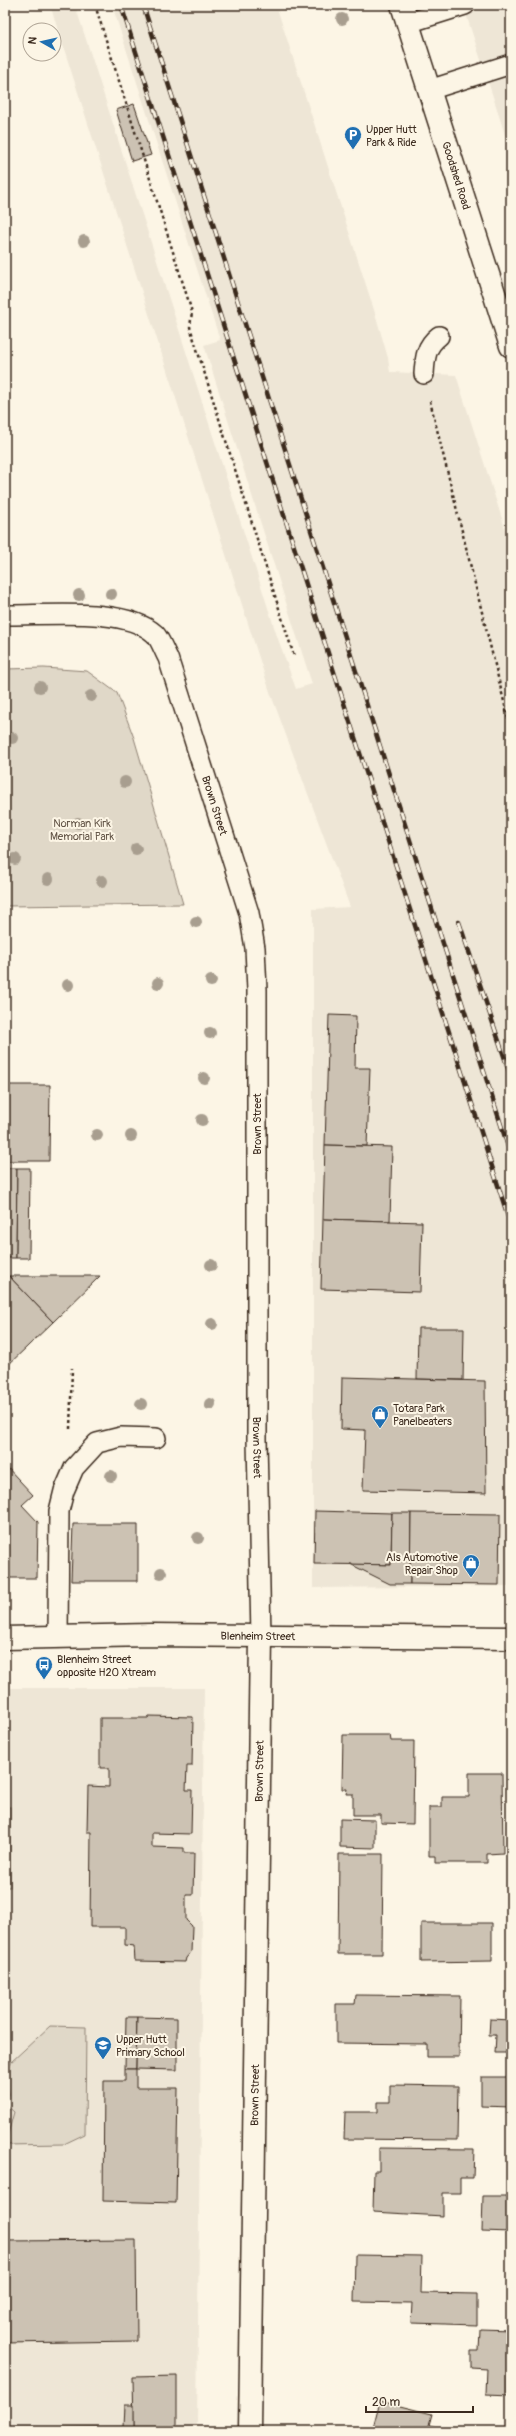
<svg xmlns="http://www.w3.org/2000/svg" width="516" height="2436" font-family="Pangolin,sans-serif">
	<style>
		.built { fill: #eee6d6 }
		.green { fill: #e0d8c8; stroke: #8e8173 }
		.building { fill: #ccc2b3; stroke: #3b2a1e }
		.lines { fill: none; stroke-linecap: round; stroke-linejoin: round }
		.lane-casing { stroke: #3b2a1e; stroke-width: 22 }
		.street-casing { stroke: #3b2a1e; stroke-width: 25 }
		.secondary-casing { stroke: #3b2a1e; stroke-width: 25 }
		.path { stroke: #3b2a1e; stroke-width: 2.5; stroke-dasharray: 3 3; stroke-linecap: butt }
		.lane { stroke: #fcf5e5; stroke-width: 19 }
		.street { stroke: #fcf5e5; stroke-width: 22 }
		.secondary { stroke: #fcf5e5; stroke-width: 22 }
		.rail-casing { stroke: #3b2a1e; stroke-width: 4.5 }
		.rail { stroke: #fcf5e5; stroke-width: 3; stroke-dasharray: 9; stroke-linecap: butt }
		.tree { fill: #a89e8f }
		.labels { text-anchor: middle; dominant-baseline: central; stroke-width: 4; stroke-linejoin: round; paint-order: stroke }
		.poi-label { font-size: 11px; fill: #3b2a1e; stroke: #fcf5e5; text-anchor: start }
		.street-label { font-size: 11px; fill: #3b2a1e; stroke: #fcf5e5 }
		.park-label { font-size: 11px; fill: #645648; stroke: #fcf5e5 }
	</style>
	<rect width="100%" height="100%" fill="#fcf5e5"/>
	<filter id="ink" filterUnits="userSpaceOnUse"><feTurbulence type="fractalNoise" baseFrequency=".025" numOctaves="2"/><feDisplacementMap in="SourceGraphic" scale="8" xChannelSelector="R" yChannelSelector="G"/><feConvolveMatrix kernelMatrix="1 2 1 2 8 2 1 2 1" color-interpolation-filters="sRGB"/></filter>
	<g filter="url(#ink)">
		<g class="built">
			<path d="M50 5H75L277 636 296 689 312 684 204 345 220 340 112 5H276L375 313 388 358 390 372 456 375 511 547V1586L313 1588V909L350 907 270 692Z"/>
			<path d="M463 5H511V155L497 109Z"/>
			<path d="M5 1688H204L197 2431H5Z"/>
		</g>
		<g class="green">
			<path d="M44 668 87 671 117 693 134 738 183 904 5 906V669Z"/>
			<rect x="5" y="1807" width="5" height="80"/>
			<path d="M50 2026 86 2027 85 2134 64 2144 5 2145 14 2112 5 2104 9 2094 6 2080 11 2062Z"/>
		</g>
		<g class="building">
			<path d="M134 104 151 155 132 161 116 110Z"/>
			<path d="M329 1015 356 1016 355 1068H370L367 1146 325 1145Z"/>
			<path d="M5 1049V1085H50L49 1161H5Z"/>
			<path d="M325 1145 392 1147 390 1221 323 1219Z"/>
			<path d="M5 1168H17L16 1258H5Z"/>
			<path d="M17 1168H30L29 1258H16Z"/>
			<path d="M323 1219 422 1222 420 1292 321 1289Z"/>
			<path d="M5 1276H9L53 1322 5 1368Z"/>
			<path d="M9 1276H100L53 1322Z"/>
			<path d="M418 1328H464L463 1380 417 1379Z"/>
			<path d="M342 1377 485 1381 486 1493 363 1490 365 1430 341 1429Z"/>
			<path d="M5 1465 33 1495 22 1505 38 1522 37 1578H5Z"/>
			<path d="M315 1511 392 1513 391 1565 314 1564Z"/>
			<path d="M392 1513H411L410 1584H390L350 1564 391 1565Z"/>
			<path d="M411 1513 500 1514 499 1585 410 1584Z"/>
			<path d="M73 1524H138V1581H71Z"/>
			<path d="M149 1716 193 1717 192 1766H187L186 1790H192L191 1834 152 1833V1847L184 1848V1853H194L193 1895H186V1920L192 1926 191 1952 186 1958 185 1962 135 1961 134 1946 125 1945V1927H90L91 1832H87L88 1786 109 1787V1768H100V1718H148Z"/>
			<path d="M343 1735H390L391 1741H414L413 1824 381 1823V1815H353V1794H346L347 1789H342Z"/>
			<path d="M469 1773H502L503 1853 487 1854V1863H435V1856H429V1807H442V1797H469Z"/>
			<path d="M511 1818V1865H510Z"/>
			<path d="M340 1819 375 1820V1848L340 1847Z"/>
			<path d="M339 1854H383L382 1954H338Z"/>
			<path d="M421 1923H492V1961L421 1962Z"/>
			<path d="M356 1995 460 1996 459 2057H427V2044L336 2043V2004H355Z"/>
			<path d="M126 2017H137L136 2069H125Z"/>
			<path d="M137 2017 177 2018V2070L136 2069Z"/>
			<path d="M490 2019 511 2020V2053H495L496 2035H489Z"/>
			<path d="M125 2069H136V2088H178L176 2203 103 2201 104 2081H125Z"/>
			<path d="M481 2077H511V2107L481 2106Z"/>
			<path d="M390 2085 458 2086 457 2140 344 2139 345 2112H378V2102H390Z"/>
			<path d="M379 2148 474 2149 473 2178H460V2193H443V2216L373 2212 374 2171H379Z"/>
			<path d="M483 2196H511V2232L482 2231Z"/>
			<path d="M136 2240 137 2341 5 2343V2241Z"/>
			<path d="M355 2255 422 2256 421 2293 477 2294V2325L411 2323 412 2303 354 2302Z"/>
			<path d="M480 2329 511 2330V2395L486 2394 487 2368 471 2367V2351H479Z"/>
			<path d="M177 2376V2425H175V2431H134L133 2377Z"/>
			<path d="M380 2401 432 2414 429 2425 453 2431H372Z"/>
			<path d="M125 2405H134V2431H5V2428L124 2427Z"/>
		</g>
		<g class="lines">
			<defs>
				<g id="lane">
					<path d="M408 23 465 5"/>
					<path d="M429 90 511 64"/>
					<path d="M424 374C425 357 426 346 439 336"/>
					<path id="s1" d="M5 615C44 616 125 606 155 634 160 639 164 651 168 658L249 913 255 948 257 990V1439L261 1637"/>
					<path d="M58 1637 59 1511 64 1491 74 1468 97 1443 121 1437 156 1438"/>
				</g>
				<g id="street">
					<path id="s2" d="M250 2431 261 1637"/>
				</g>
				<g id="secondary">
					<path id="s3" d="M402 5 511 346"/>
					<path id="s4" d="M5 1638 150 1635 511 1638"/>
				</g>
			</defs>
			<use href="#lane" class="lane-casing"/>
			<use href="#street" class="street-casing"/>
			<use href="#secondary" class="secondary-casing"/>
			<g class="path">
				<path d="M95 5 192 312 190 327 294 656"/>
				<path d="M430 401 511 730"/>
				<path d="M70 1429 72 1368"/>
			</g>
			<use href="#lane" class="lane"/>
			<use href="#street" class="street"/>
			<use href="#secondary" class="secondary"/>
			<defs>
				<g id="rail">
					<path d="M121 5 511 1226"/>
					<path d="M143 5 511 1156"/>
					<path d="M459 922 511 1077"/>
				</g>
			</defs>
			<use href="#rail" class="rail-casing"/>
			<use href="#rail" class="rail"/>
		</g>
		<g class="tree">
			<circle cx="342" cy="19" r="6"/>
			<circle cx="84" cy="241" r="6"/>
			<circle cx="111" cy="594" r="6"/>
			<circle cx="79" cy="595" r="6"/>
			<circle cx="40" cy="687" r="6"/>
			<circle cx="91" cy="696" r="6"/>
			<circle cx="12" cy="738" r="6"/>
			<circle cx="125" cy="782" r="6"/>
			<circle cx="78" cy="823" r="6"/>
			<circle cx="136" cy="849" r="6"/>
			<circle cx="15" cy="859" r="6"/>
			<circle cx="48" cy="879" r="6"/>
			<circle cx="102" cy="881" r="6"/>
			<circle cx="196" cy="922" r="6"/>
			<circle cx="211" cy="981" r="6"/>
			<circle cx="158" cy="983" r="6"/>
			<circle cx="68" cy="985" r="6"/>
			<circle cx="210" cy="1033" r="6"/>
			<circle cx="204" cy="1078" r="6"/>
			<circle cx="202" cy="1120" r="6"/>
			<circle cx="97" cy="1135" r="6"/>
			<circle cx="131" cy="1136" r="6"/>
			<circle cx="211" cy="1265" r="6"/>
			<circle cx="212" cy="1324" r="6"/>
			<circle cx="141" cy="1404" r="6"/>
			<circle cx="210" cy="1404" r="6"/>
			<circle cx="111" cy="1476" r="6"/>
			<circle cx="198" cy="1538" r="6"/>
			<circle cx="161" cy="1573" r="6"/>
		</g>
	</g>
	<defs>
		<symbol id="parking-pin" viewBox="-11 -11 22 30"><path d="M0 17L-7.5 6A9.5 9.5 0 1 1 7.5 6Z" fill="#1f6fb2" stroke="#fcf5e5"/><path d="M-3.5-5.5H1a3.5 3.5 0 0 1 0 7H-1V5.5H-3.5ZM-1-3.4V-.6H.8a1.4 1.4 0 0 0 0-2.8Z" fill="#fff"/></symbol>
		<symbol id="shop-pin" viewBox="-11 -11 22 30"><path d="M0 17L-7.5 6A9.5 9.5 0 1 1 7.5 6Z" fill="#1f6fb2" stroke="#fcf5e5"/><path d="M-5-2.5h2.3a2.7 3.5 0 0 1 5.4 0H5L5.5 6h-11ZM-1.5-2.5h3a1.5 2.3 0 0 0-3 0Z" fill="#fff"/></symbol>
		<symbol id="bus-pin" viewBox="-11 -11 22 30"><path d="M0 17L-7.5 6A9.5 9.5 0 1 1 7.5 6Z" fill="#1f6fb2" stroke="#fcf5e5"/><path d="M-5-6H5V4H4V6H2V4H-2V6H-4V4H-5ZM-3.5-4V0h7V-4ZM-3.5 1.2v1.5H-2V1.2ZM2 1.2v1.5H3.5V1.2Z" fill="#fff"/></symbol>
		<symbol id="school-pin" viewBox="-11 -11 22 30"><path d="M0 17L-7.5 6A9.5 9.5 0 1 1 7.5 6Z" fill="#1f6fb2" stroke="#fcf5e5"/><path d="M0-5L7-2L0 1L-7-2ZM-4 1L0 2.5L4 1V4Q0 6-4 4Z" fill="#fff"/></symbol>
	</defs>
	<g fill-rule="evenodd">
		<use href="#parking-pin" x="343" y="125" width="20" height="27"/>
		<use href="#shop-pin" x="370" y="1404" width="20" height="27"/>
		<use href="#shop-pin" x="461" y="1553" width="20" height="27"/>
		<use href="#bus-pin" x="34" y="1655" width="20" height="27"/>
		<use href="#school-pin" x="93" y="2035" width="20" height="27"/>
	</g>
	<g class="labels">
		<g class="poi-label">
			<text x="366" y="129">Upper Hutt<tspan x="366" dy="13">Park &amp; Ride</tspan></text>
			<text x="393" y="1408">Totara Park<tspan x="393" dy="13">Panelbeaters</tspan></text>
			<text x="458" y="1557" text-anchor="end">Als Automotive<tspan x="458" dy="13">Repair Shop</tspan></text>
			<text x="57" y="1659">Blenheim Street<tspan x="57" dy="13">opposite H20 Xtream</tspan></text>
			<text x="116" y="2039">Upper Hutt<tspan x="116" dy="13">Primary School</tspan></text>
		</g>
		<g class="street-label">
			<text stroke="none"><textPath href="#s3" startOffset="179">Goodshed Road</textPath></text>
			<text stroke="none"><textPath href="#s1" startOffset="336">Brown Street</textPath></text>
			<text transform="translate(257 1124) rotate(-90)">Brown Street</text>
			<text stroke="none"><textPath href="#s1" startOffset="984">Brown Street</textPath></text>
			<text stroke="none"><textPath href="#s4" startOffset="253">Blenheim Street</textPath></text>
			<text stroke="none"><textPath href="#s2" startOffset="660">Brown Street</textPath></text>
			<text stroke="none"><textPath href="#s2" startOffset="336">Brown Street</textPath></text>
		</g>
		<g class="park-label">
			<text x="82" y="823">Norman Kirk<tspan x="82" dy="13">Memorial Park</tspan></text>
		</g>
	</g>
	<rect width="516" height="2436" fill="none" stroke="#fcf5e5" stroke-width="20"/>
	<rect x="10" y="10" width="496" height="2416" fill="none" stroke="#3b2a1e" stroke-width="1.5" filter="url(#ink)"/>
	<g transform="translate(42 42) rotate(278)"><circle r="19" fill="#fcf5e5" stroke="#afa495"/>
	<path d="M0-3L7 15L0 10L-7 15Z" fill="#1f6fb2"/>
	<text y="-6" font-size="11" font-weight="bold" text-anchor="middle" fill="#3b2a1e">N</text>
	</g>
	<path d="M366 2406v6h107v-6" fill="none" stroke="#3b2a1e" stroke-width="2"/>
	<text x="372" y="2406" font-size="12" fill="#3b2a1e" stroke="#fcf5e5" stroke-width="3" paint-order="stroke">20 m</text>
</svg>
